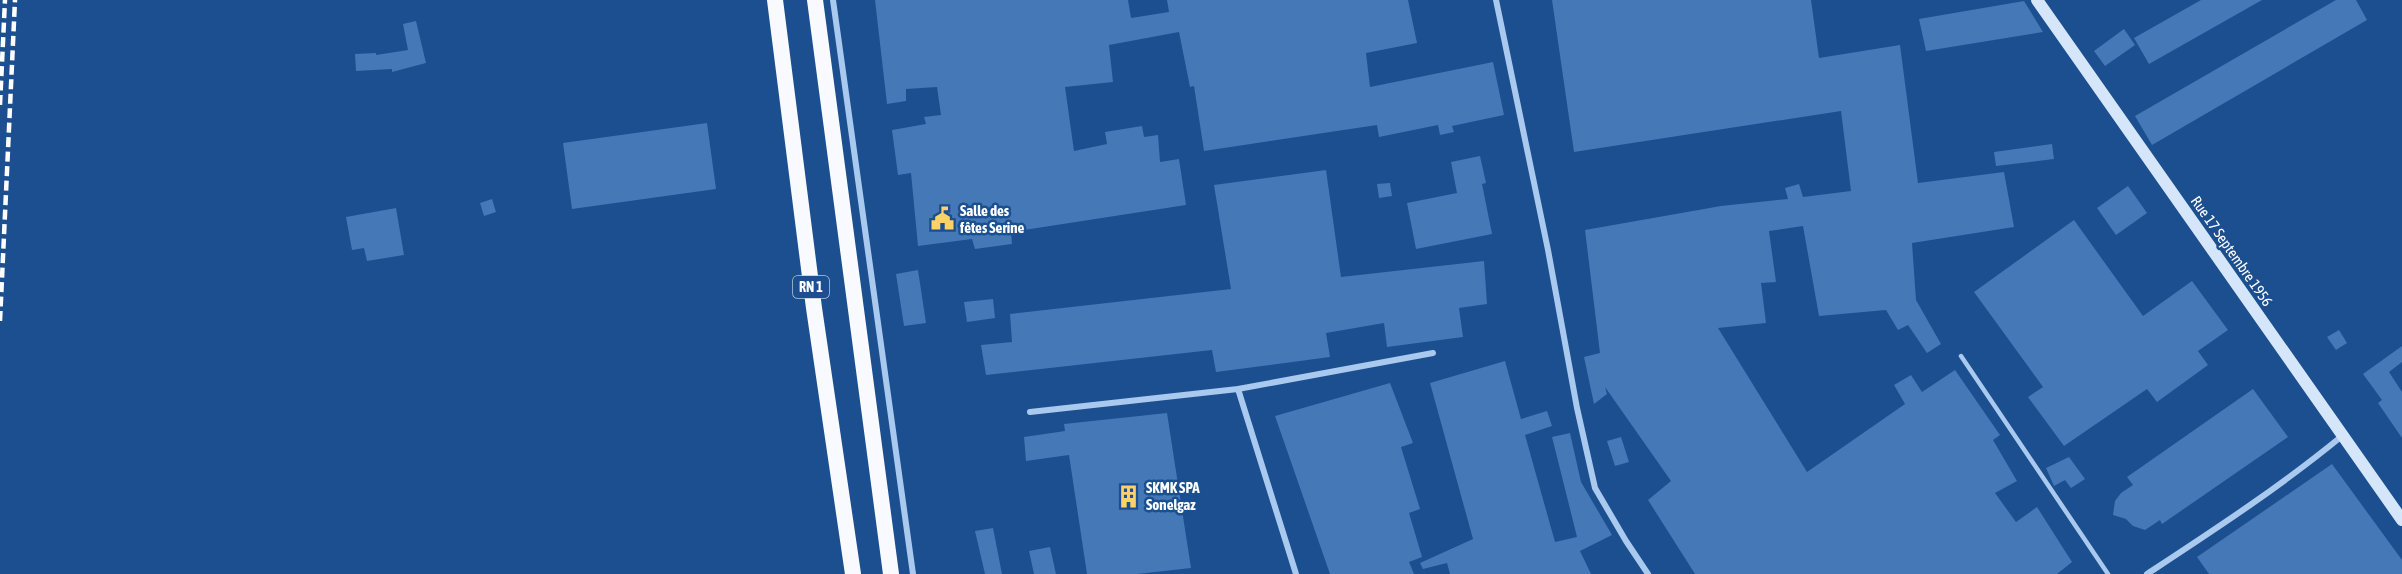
<svg xmlns="http://www.w3.org/2000/svg" width="2402" height="574" font-family="'Asap Condensed',sans-serif">
	<style>
		.building { fill: #4478b7 }
		.lines { fill: none; stroke-linecap: round; stroke-linejoin: round }
		.service { stroke: #a9c9ee; stroke-width: 4.5 }
		.minor { stroke: #a9c9ee; stroke-width: 6 }
		.secondary { stroke: #d6e6fa; stroke-width: 12 }
		.trunk { stroke: #f8faff; stroke-width: 16 }
		.rail { stroke: #fff; stroke-width: 4.5; stroke-dasharray: 10 4.5; stroke-linecap: butt }
		.labels { text-anchor: middle; dominant-baseline: central; stroke-width: 5; stroke-linejoin: round; paint-order: stroke }
		.shield { fill: #1b4f8f; stroke: #bbcadd; stroke-width: 1.5 }
		.shield-label { font-size: 14px; font-weight: bold; fill: #fff }
		.poi-label { font-size: 15px; font-weight: bold; fill: #fff; stroke: #1b4f8f; text-anchor: start }
		.street-label { font-size: 15px; fill: #fff; stroke: #1b4f8f }
	</style>
	<rect width="100%" height="100%" fill="#1b4f8f"/>
	<g class="building">
		<path d="M875 0H1128L1131 18 1169 12 1167 0H1408L1417 43 1366 53 1370 87 1493 62 1504 115 1452 126 1454 132 1440 135 1438 125 1379 137 1377 125 1204 151 1194 86 1190 87 1179 32 1109 45 1113 82 1065 87 1074 151 1107 144 1105 132 1142 126 1144 137 1158 135 1160 162 1179 159 1186 205 1011 232 1012 244 975 249 972 239 918 246 911 173 898 175 892 130 926 124 924 117 941 115 937 87 906 89V101L887 104Z"/>
		<path d="M1552 0H1811L1819 58 1900 45 1918 183 2004 172 2014 227 1912 243 1916 300 1941 344 1927 353 1908 325 1898 330 1886 310 1819 316 1803 226 1769 231 1776 282 1761 283 1766 323 1718 328 1807 472 1905 404 1894 385 1911 375 1922 392 1955 370 2000 435 1993 440 2017 481 1995 493 2016 522 2037 507 2072 562 2057 574H1695L1648 500 1671 481 1605 387 1607 394 1594 404 1584 357 1600 353 1585 230 1721 206 1788 199 1785 188 1799 184 1803 197 1851 191 1841 111 1574 152Z"/>
		<path d="M2201 0H2262L2149 64 2134 38Z"/>
		<path d="M2336 0H2356L2367 20 2152 145 2135 116Z"/>
		<path d="M2024 1 2043 32 1926 51 1919 19Z"/>
		<path d="M416 21 426 63 392 72V69L356 71 355 54 376 53V55L408 50 403 24Z"/>
		<path d="M2124 29 2135 45 2105 66 2094 51Z"/>
		<path d="M707 123 716 189 572 209 563 143Z"/>
		<path d="M2052 144 2054 159 1996 166 1994 152Z"/>
		<path d="M1480 156 1486 183 1482 184 1492 234 1416 249 1407 203 1457 193 1451 162Z"/>
		<path d="M1326 170 1341 277 1484 261 1487 304 1459 308 1463 337 1387 347 1384 323 1326 333 1330 357 1216 372 1212 350 986 375 981 345 1012 342 1010 314 1231 289 1214 185Z"/>
		<path d="M1390 183 1392 196 1379 198 1377 184Z"/>
		<path d="M2128 186 2147 213 2116 235 2097 208Z"/>
		<path d="M492 199 496 212 484 216 480 203Z"/>
		<path d="M396 208 404 255 367 261 364 248 352 250 346 217Z"/>
		<path d="M2074 220 2143 316 2192 281 2228 330 2198 351 2208 365 2157 402 2147 389 2064 446 2028 397 2043 387 1974 292Z"/>
		<path d="M918 270 926 323 904 326 896 274Z"/>
		<path d="M993 299 995 318 967 322 964 302Z"/>
		<path d="M2339 330 2347 343 2336 350 2327 337Z"/>
		<path d="M2402 346V362L2389 372 2402 392V438L2378 403 2382 400 2363 374Z"/>
		<path d="M1505 361 1521 419 1547 411 1552 426 1525 435 1555 542 1577 537 1552 437 1570 433 1581 482 1612 535 1580 551 1591 574H1450L1447 563 1423 569 1420 563 1473 539 1430 383Z"/>
		<path d="M1390 383 1413 443 1401 447 1420 509 1409 513 1422 557 1409 562 1414 574H1330L1275 416Z"/>
		<path d="M2253 389 2288 437 2162 524 2160 520 2145 530 2133 526 2126 519 2113 515 2115 501 2121 493 2133 485 2127 477Z"/>
		<path d="M1167 413 1191 568 1137 574H1087L1069 455 1026 461 1024 437 1065 431 1064 424Z"/>
		<path d="M1621 437 1629 462 1615 466 1607 441Z"/>
		<path d="M2069 457 2085 479 2071 488 2065 480 2054 486 2046 468Z"/>
		<path d="M2332 464 2402 560V574H2209L2197 557Z"/>
		<path d="M993 528 1002 574H985L975 531Z"/>
		<path d="M1050 547 1056 574H1034L1029 551Z"/>
	</g>
	<g class="lines">
		<path class="service" d="M1961 356 2108 574"/>
		<g class="minor">
			<path d="M833 0 913 574"/>
			<path d="M1496 0 1548 250 1577 408 1595 488 1626 541 1648 574"/>
			<path d="M1238 389 1296 574"/>
			<path d="M1030 412 1238 389 1433 353"/>
			<path d="M2147 574C2214 530 2280 487 2342 436"/>
		</g>
		<path class="secondary" d="M2037 0 2402 520"/>
		<g class="trunk">
			<path d="M775 0 814 308 853 574"/>
			<path d="M815 0 891 574"/>
		</g>
		<g class="rail">
			<path d="M0 105 5 0"/>
			<path d="M0 321 15 0"/>
		</g>
	</g>
	<defs>
		<symbol id="civic-bare" viewBox="-9 -9 18 18"><path d="M-.6-6.5H3V-4.5H.6V-3L4-1V1h2V6H-6V1h2V-1L-.6-3ZM-1.2 2.5V6h2.4V2.5Z" fill="#ffd166" stroke="#1b4f8f" stroke-width="2.5" paint-order="stroke"/></symbol>
		<symbol id="building-bare" viewBox="-9 -9 18 18"><path d="M-4-6H4V6H1V3H-1V6H-4ZM-2.5-4.3h1.7v1.8h-1.7ZM.8-4.3h1.7v1.8H.8ZM-2.5-1h1.7V.8h-1.7ZM.8-1h1.7V.8H.8Z" fill="#ffd166" stroke="#1b4f8f" stroke-width="2.5" paint-order="stroke"/></symbol>
	</defs>
	<g fill-rule="evenodd">
		<use href="#civic-bare" x="926" y="202" width="33" height="33"/>
		<use href="#building-bare" x="1112" y="480" width="33" height="33"/>
	</g>
	<g class="labels">
		<rect class="shield" x="793" y="276" width="36" height="22" rx="4.5"/>
		<g class="shield-label">
			<text x="811" y="287">RN 1</text>
		</g>
		<g class="poi-label">
			<text x="960" y="210">Salle des<tspan x="960" dy="17">fêtes Serine</tspan></text>
			<text x="1146" y="487">SKMK SPA<tspan x="1146" dy="17">Sonelgaz</tspan></text>
		</g>
		<g class="street-label">
			<text transform="translate(2232 251) rotate(55)">Rue 17 Septembre 1956</text>
		</g>
	</g>
</svg>
